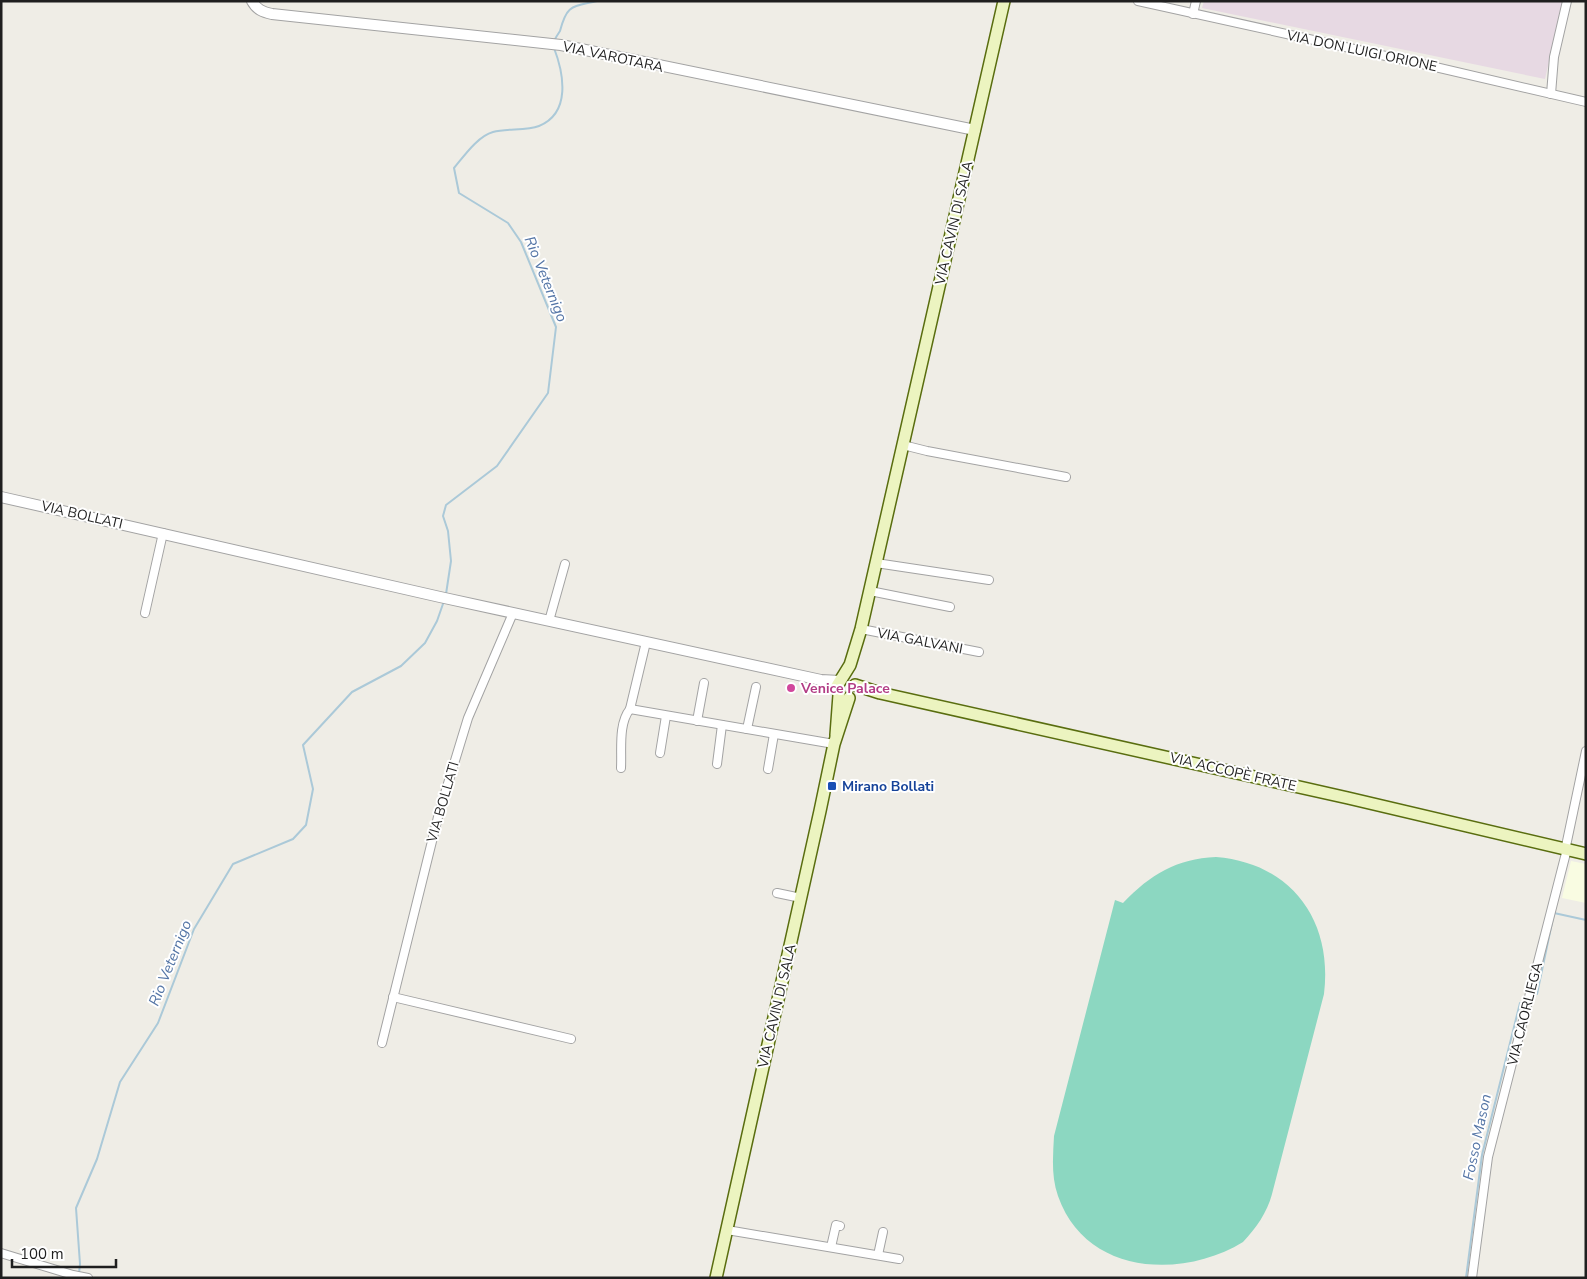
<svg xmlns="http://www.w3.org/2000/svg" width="1587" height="1279" font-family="'Nunito Sans',sans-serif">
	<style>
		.industrial { fill: #e7d9e3 }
		.education { fill: #f9fce2 }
		.pitch { fill: #8cd7c1 }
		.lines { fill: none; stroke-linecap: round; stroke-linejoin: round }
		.stream { stroke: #abc9d8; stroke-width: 2 }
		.minor-casing { stroke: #a3a3a3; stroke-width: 10 }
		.tertiary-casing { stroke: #a3a3a3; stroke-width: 12 }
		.secondary-casing { stroke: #596d0f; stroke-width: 14 }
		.minor { stroke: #fff; stroke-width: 8 }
		.tertiary { stroke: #fff; stroke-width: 10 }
		.secondary { stroke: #ecf4c0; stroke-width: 11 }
		.hotel-dot { fill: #d1479c; stroke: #fff; stroke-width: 2 }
		.transit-dot { fill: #1a4fb4; stroke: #fff; stroke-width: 2 }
		.labels { text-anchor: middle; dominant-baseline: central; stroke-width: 4; stroke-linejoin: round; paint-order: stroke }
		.street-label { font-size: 14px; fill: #1f1f1f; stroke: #fff }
		.hotel-label { font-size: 14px; font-weight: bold; fill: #b23c85; stroke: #fff; text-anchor: start }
		.transit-label { font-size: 14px; font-weight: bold; fill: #164399; stroke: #fff; text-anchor: start }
		.water-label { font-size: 15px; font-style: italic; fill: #5475a6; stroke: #fff }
	</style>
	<rect width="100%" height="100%" fill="#efede6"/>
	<path class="industrial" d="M1204 1H1563L1545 79 1202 8Z"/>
	<path class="education" d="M1571 861 1586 864V903L1562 898Z"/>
	<path class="pitch" d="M1216 857C1291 863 1333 920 1324 994L1272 1194C1267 1213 1256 1228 1243 1242 1183 1279 1086 1276 1058 1196 1051 1176 1053 1156 1054 1136L1115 900 1123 903C1151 874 1176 859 1216 857Z"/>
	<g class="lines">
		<g class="stream">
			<path d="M554 41C556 37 558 34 560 31 567 4 572 7 597 1"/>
			<path d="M446 594 451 561 448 531 443 516 446 505 497 466 548 393 556 327 521 242 508 223 459 193 454 168C464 156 478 136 493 132 507 128 526 131 539 126 571 113 564 74 554 48"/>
			<path d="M1537 994 1554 913 1586 920"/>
			<path d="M79 1273 80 1264 76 1208 97 1159 120 1082 158 1023 194 929 233 864 293 839 306 825 313 789 303 745 352 692 401 666 425 643 437 621 444 601"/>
			<path d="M1466 1278 1482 1155 1520 1003"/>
		</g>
		<defs>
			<g id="minor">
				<path d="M1138 1 1431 66 1586 102"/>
				<path d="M1193 14 1196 1"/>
				<path d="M1551 94 1554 57 1567 1"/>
				<path d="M903 445 927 451 1066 477"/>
				<path d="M876 563 989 580"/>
				<path d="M870 591 950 607"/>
				<path d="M145 613 163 533"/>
				<path d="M549 621 565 564"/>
				<path d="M861 629 979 652"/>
				<path d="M646 642 630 709 834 744"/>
				<path d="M697 721 704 683"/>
				<path d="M747 729 756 687"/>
				<path d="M660 753 666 716"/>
				<path d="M717 764 722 725"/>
				<path d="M621 768C622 750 618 724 630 709"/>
				<path d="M768 769 774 734"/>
				<path d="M777 893 801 898"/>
				<path d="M393 997 571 1039"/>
				<path d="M382 1043 439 813 468 718 513 613"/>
				<path d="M727 1230 899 1259"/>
				<path d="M831 1247 836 1225 840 1226"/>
				<path d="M1 1253 73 1275 88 1278"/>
				<path d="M878 1255 883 1232"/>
				<path d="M1472 1278 1488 1157 1566 853V846L1586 751"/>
			</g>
			<g id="tertiary">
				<path d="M252 1C257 10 263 12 272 14L561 45 975 130"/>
				<path d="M1 497 440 597 821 680 840 681"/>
			</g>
			<g id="secondary">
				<path d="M855 685 880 693 1348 798 1586 854"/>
				<path d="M836 735 839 695 837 686 850 665 861 629 1004 1"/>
				<path d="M716 1278 820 811 834 744 849 698"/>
			</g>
		</defs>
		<use href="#minor" class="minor-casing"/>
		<use href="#tertiary" class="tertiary-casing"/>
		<use href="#secondary" class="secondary-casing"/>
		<use href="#minor" class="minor"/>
		<use href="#tertiary" class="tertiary"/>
		<use href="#secondary" class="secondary"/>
	</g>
	<circle class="hotel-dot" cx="791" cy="688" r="5"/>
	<rect class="transit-dot" x="827" y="781" width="10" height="10" rx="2.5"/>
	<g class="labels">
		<g class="street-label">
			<text transform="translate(1362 51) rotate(12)">VIA DON LUIGI ORIONE</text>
			<text transform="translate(613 57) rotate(12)">VIA VAROTARA</text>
			<text transform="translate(954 223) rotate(-77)">VIA CAVIN DI SALA</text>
			<text transform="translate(82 515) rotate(13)">VIA BOLLATI</text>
			<text transform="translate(920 641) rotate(11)">VIA GALVANI</text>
			<text transform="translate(1233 772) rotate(13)">VIA ACCOPÈ FRATE</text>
			<text transform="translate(443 802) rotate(-74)">VIA BOLLATI</text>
			<text transform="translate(777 1006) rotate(-77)">VIA CAVIN DI SALA</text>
			<text transform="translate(1525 1014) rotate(-76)">VIA CAORLIEGA</text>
		</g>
		<g class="hotel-label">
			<text x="801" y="688">Venice Palace</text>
		</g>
		<g class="transit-label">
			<text x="842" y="786">Mirano Bollati</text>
		</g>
		<g class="water-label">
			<text transform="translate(546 279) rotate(68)">Rio Veternigo</text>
			<text transform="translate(170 963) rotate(-68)">Rio Veternigo</text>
			<text transform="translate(1477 1137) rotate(-78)">Fosso Mason</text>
		</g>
	</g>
	<rect width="1587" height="1279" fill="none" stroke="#1f1f1f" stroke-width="5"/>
	<path d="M12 1259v8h104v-8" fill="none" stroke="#1f1f1f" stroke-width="2.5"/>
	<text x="20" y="1259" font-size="15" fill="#1f1f1f" stroke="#ffffff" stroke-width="4" paint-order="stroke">100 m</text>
</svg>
